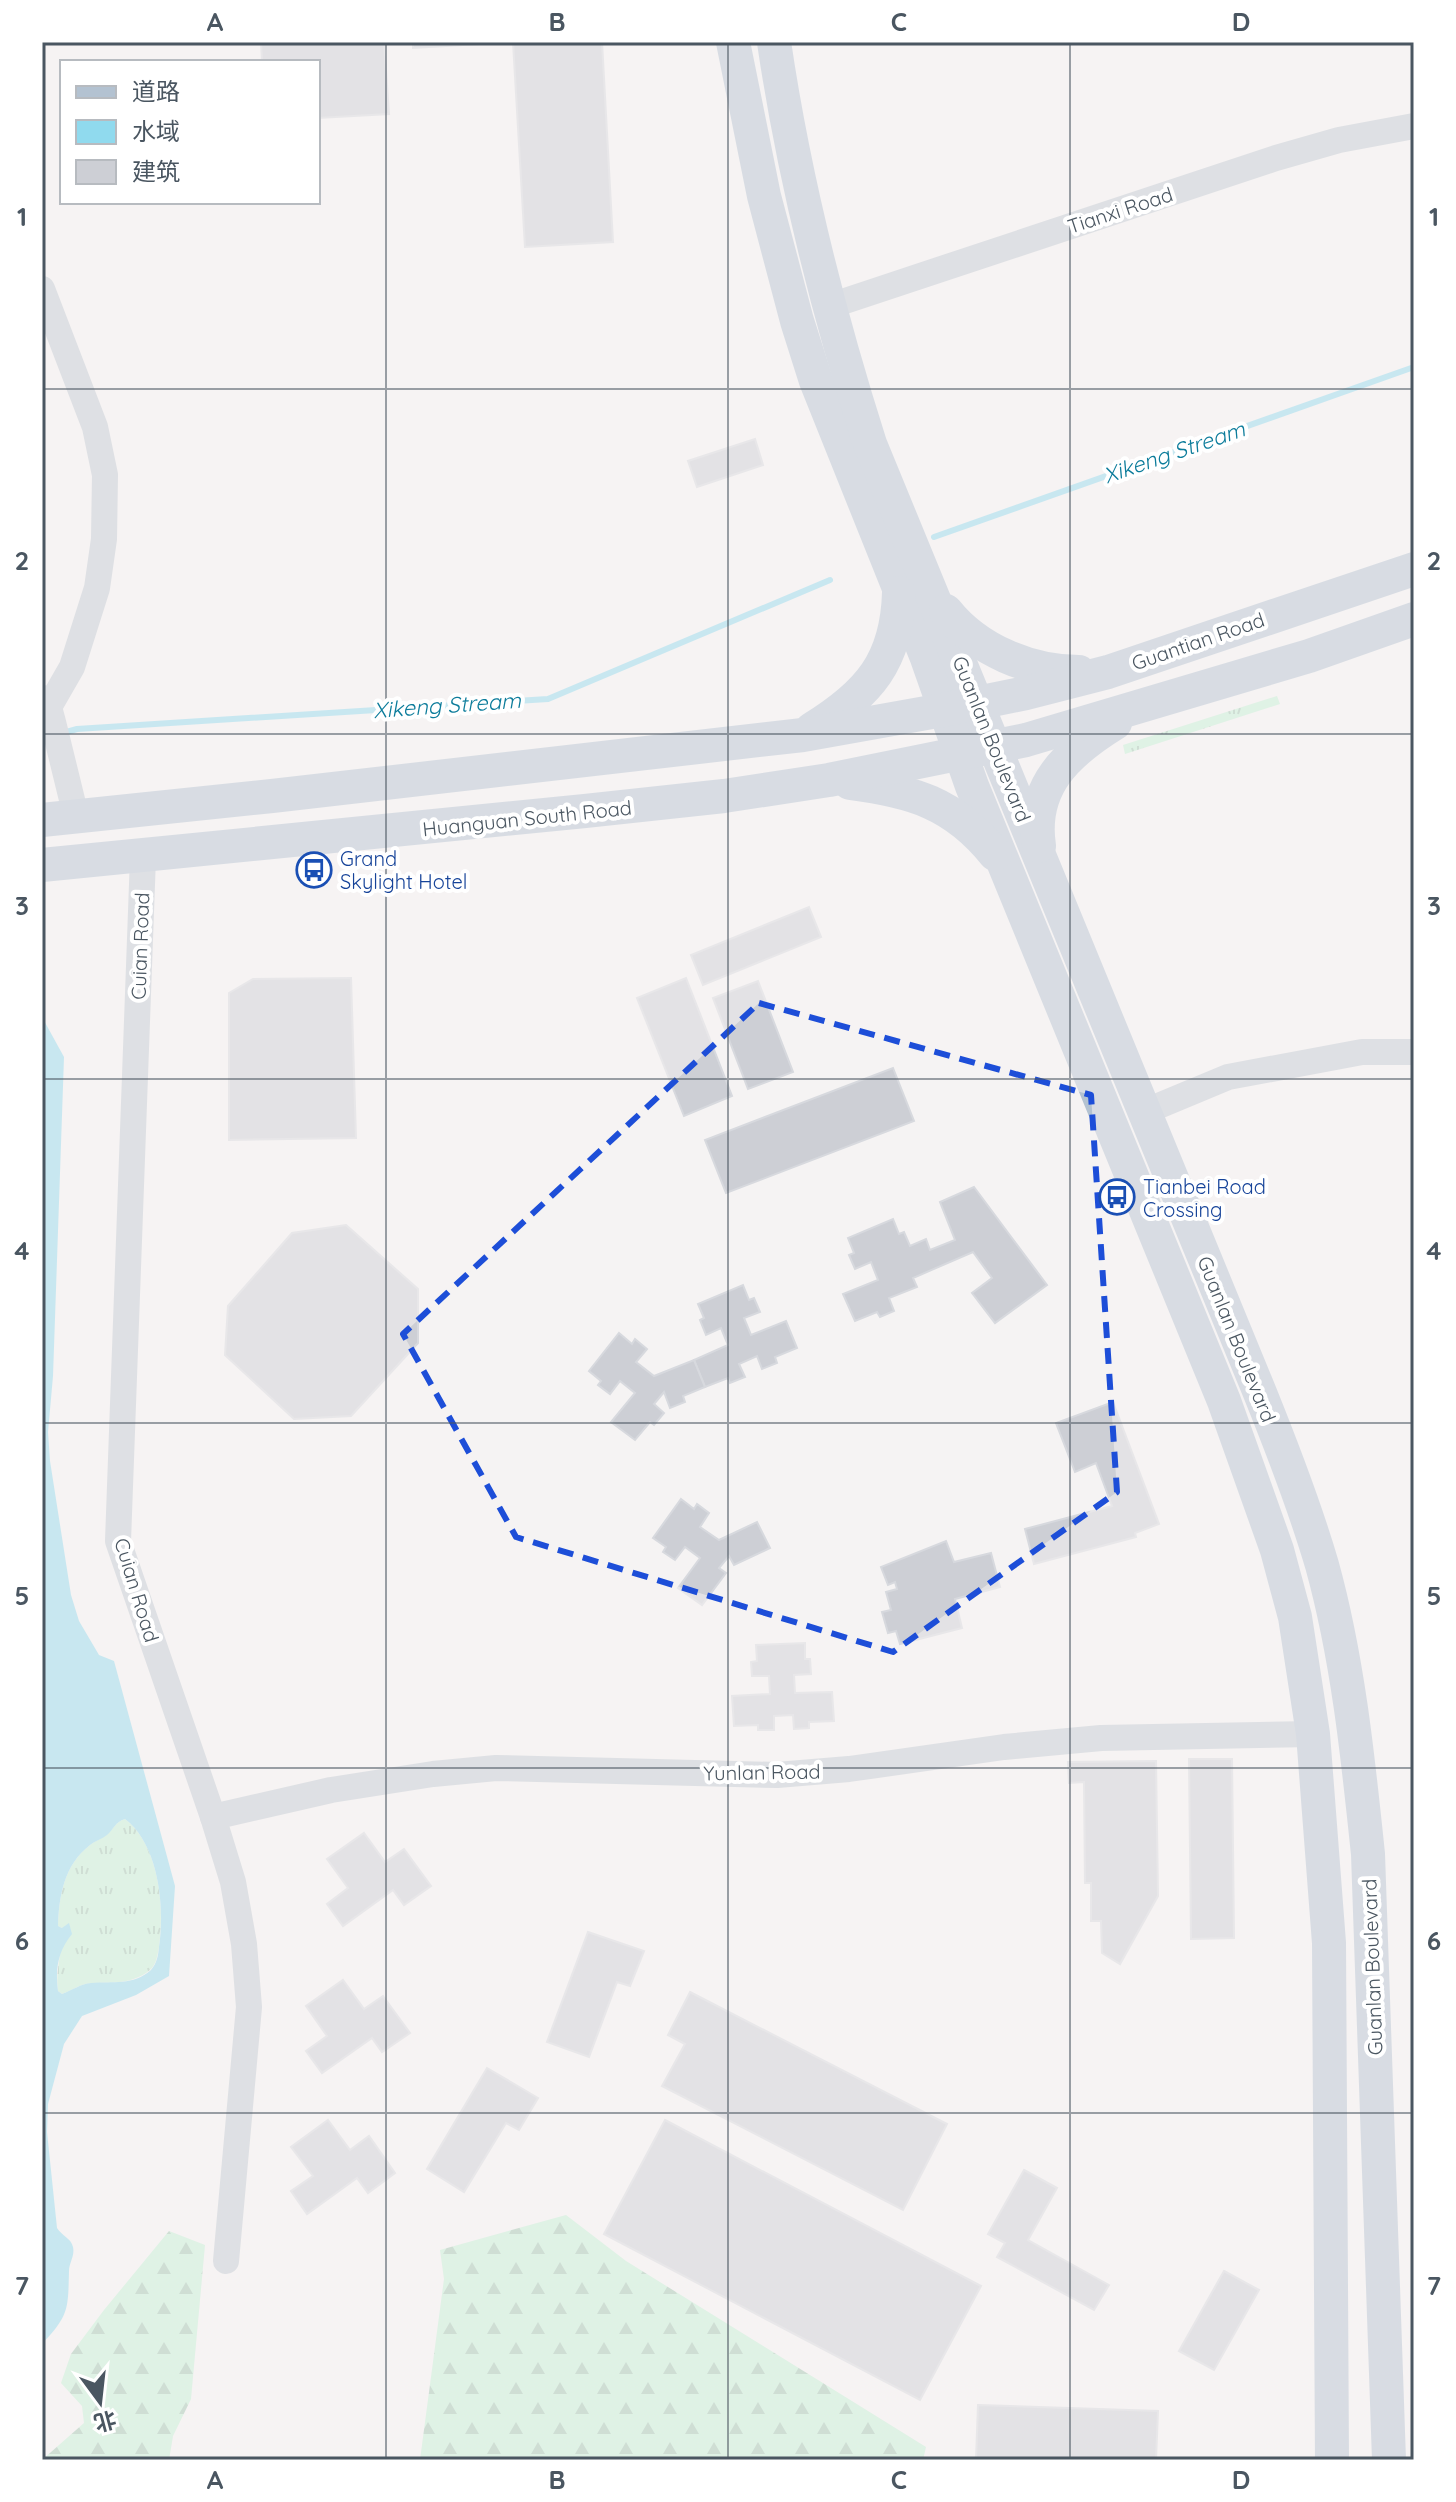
<svg xmlns="http://www.w3.org/2000/svg" width="1456" height="2502" font-family="Quicksand,'Noto Sans SC',sans-serif">
	<style>
		.grass { fill: url(#grass-tufts) }
		.forest { fill: url(#forest-firs) }
		.water { fill: #90daee; fill-rule: evenodd }
		.lines { fill: none; stroke-linecap: round; stroke-linejoin: round }
		.stream { stroke: #90daee; stroke-width: 6 }
		.building { fill: #cdcfd5; stroke: #d7d9de; stroke-width: 2 }
		.minor { stroke: #c1cad2; stroke-width: 26 }
		.major { stroke: #b3c2d1; stroke-width: 34 }
		.marked { fill: none; stroke: #1d4ed8; stroke-width: 6; stroke-dasharray: 16 10; stroke-linejoin: round }
		.grid { fill: none; stroke: #4a5661; stroke-width: 2; stroke-opacity: 0.55 }
		.labels { text-anchor: middle; dominant-baseline: central; stroke-width: 8; stroke-linejoin: round; paint-order: stroke }
		.street-label { font-size: 20px; fill: #4a5661; stroke: #fff }
		.transit-label { font-size: 20px; fill: #164399; stroke: #fff; text-anchor: start }
		.water-label { font-size: 22px; font-style: italic; fill: #0c7c9b; stroke: #fff }
		.neatline { fill: none; stroke: #4a5661; stroke-width: 3 }
		.grid-label { font-size: 26px; text-anchor: middle; font-weight: bold; fill: #4a5661 }
	</style>
	<defs>
		<pattern id="grass-tufts" width="24" height="20" patternUnits="userSpaceOnUse" patternTransform="scale(2)"><rect width="24" height="20" fill="#c3f1d5"/><path d="M3 7l-1-3M5 7V3M7 7l1-3M15 17l-1-3M17 17v-4M19 17l1-3" fill="none" stroke="#a0c6b0"/></pattern>
		<pattern id="forest-firs" width="22" height="20" patternUnits="userSpaceOnUse" patternTransform="scale(2)"><rect width="22" height="20" fill="#c3f1d5"/><path d="M5 1l3.5 6h-7zM16 11l3.5 6h-7z" fill="#a0c6b0"/></pattern>
	</defs>
	<rect width="100%" height="100%" fill="#f5f3f3"/>
	<g class="grass">
		<path d="M1277 696 1280 704 1125 754 1123 745Z"/>
		<path d="M125 1819C159 1845 165 1907 159 1947 157 1958 156 1967 146 1973 126 1986 107 1981 85 1984 78 1986 70 1991 62 1994L58 1991C55 1969 63 1950 62 1928L58 1926C59 1896 64 1865 90 1845 95 1841 101 1839 106 1835 114 1829 115 1822 125 1819Z"/>
	</g>
	<g class="forest">
		<path d="M566 2215 626 2261 926 2447 923 2460H420L444 2279 440 2250Z"/>
		<path d="M169 2231 205 2245 191 2399 173 2436 169 2460H42L84 2423 82 2406 61 2383 71 2354 104 2310Z"/>
	</g>
	<path class="water" d="M42 1017 64 1057 53 1376 48 1432 50 1461 71 1595 79 1621 99 1655 114 1661 175 1886 169 1976 136 1995 82 2016 64 2044 48 2104 47 2132 57 2228C62 2236 71 2238 73 2247 75 2256 69 2263 69 2271 68 2310 69 2315 42 2344ZM125 1819C159 1845 165 1907 159 1947 158 1956 157 1963 151 1970 133 1986 113 1981 91 1983 81 1984 72 1990 62 1994L58 1991C55 1969 58 1951 72 1934L69 1923 62 1928 58 1926C59 1896 64 1865 90 1845 95 1841 102 1839 107 1835 114 1829 115 1822 125 1819Z"/>
	<g class="lines">
		<g class="stream">
			<path d="M934 537 1414 367"/>
			<path d="M63 733 77 729 548 699 830 580"/>
		</g>
	</g>
	<g class="building">
		<path d="M261 42H384L389 114 318 118V62H262Z"/>
		<path d="M413 42H479V44L413 48Z"/>
		<path d="M513 42H602L613 242 525 247Z"/>
		<path d="M755 439 763 465 697 487 688 461Z"/>
		<path d="M809 907 821 937 703 985 691 955Z"/>
		<path d="M351 978 356 1138 229 1140V993L253 979Z"/>
		<path d="M686 978 732 1096 684 1116 637 998Z"/>
		<path d="M758 981 793 1072 748 1089 713 998Z"/>
		<path d="M893 1068 914 1121 726 1193 705 1140Z"/>
		<path d="M974 1187 1047 1285 995 1323 972 1293 992 1278 973 1252 913 1278 917 1287 889 1298 894 1311 880 1317 877 1312 855 1321 843 1294 878 1280 871 1262 855 1269 849 1255 854 1253 848 1238 893 1219 899 1234 904 1232 910 1246 926 1239 930 1250 955 1240 940 1202Z"/>
		<path d="M346 1225 418 1289V1343L351 1416 294 1419 225 1355 228 1306 292 1233Z"/>
		<path d="M743 1285 749 1300 754 1298 760 1312 744 1318 751 1335 786 1321 797 1348 775 1357 777 1363 762 1369 757 1356 739 1364 745 1377 730 1383 728 1378 705 1387 694 1360 728 1345 721 1328 706 1335 700 1320 704 1318 698 1304Z"/>
		<path d="M619 1333 632 1344 635 1339 647 1349 636 1362 654 1376 694 1360 705 1387 683 1396 685 1402 670 1408 664 1392 654 1404 664 1413 654 1425 650 1422 635 1440 611 1422 635 1393 620 1381 610 1394 598 1385 601 1381 589 1371Z"/>
		<path d="M1113 1402 1159 1524 1135 1533 1136 1537 1034 1564 1025 1529 1112 1506 1096 1463 1075 1472 1056 1423Z"/>
		<path d="M681 1499 694 1509 697 1504 709 1513 700 1527 719 1540 757 1522 770 1548 734 1565 729 1556 719 1568 726 1573 702 1605 678 1588 700 1558 685 1547 675 1560 663 1552 666 1547 653 1538Z"/>
		<path d="M946 1541 954 1562 991 1553 1000 1587 955 1599 962 1628 900 1644 896 1631 888 1633 882 1612 891 1610 886 1592 897 1589 895 1582 888 1585 881 1567Z"/>
		<path d="M805 1643V1659H810L811 1674 794 1675 795 1693 832 1692 834 1721 809 1722V1728L794 1729 793 1715 774 1716V1730H758V1725L734 1726 732 1696 770 1694 769 1676H752L751 1662 757 1661 756 1645Z"/>
		<path d="M1189 1759H1232L1234 1938 1191 1939Z"/>
		<path d="M1156 1761 1158 1896 1120 1964 1102 1953 1101 1921H1091V1883H1085L1084 1782 1069 1783 1068 1762Z"/>
		<path d="M364 1833 385 1862 404 1849 431 1886 404 1905 393 1890 343 1926 327 1904 348 1888 327 1859Z"/>
		<path d="M588 1932 644 1951 630 1986 617 1982 589 2057 547 2042Z"/>
		<path d="M343 1980 364 2009 383 1996 410 2033 382 2052 372 2038 322 2073 306 2051 327 2036 306 2006Z"/>
		<path d="M690 1992 947 2124 903 2210 662 2086 685 2044 668 2035Z"/>
		<path d="M487 2068 538 2098 519 2130 506 2123 464 2192 427 2169Z"/>
		<path d="M328 2120 350 2150 369 2136 395 2173 368 2193 357 2178 307 2214 291 2191 313 2176 291 2147Z"/>
		<path d="M665 2120 981 2286 920 2400 604 2234Z"/>
		<path d="M1024 2170 1057 2188 1028 2240 1109 2285 1094 2310 997 2257 1005 2243 988 2234Z"/>
		<path d="M1224 2271 1259 2290 1214 2370 1179 2351Z"/>
		<path d="M978 2405 1158 2411 1156 2460H976Z"/>
	</g>
	<g class="lines">
		<g class="minor">
			<path d="M42 289 95 427 105 475 104 539 97 588 72 667 49 707"/>
			<path d="M830 306 1276 158 1339 140 1414 126"/>
			<path d="M42 698 49 707 53 722 76 816"/>
			<path d="M143 857 118 1541 213 1817 233 1882 244 1944 249 2007 226 2261"/>
			<path d="M1144 1112 1228 1077 1362 1052H1414"/>
			<path d="M213 1817 331 1790 433 1774 496 1768 777 1775 849 1769 1004 1747 1101 1738 1313 1734"/>
		</g>
		<g class="major">
			<path d="M733 42 764 196 797 321 816 381 927 658 972 786 1224 1401 1277 1550 1295 1617 1313 1734 1329 1943 1332 2460"/>
			<path d="M774 42C794 178 828 312 870 444L1260 1393C1283 1450 1305 1507 1322 1565 1348 1659 1358 1758 1368 1854L1389 2460"/>
			<path d="M946 611C977 650 1030 672 1079 672"/>
			<path d="M812 729C869 694 897 661 899 593"/>
			<path d="M850 783C912 791 954 803 995 854"/>
			<path d="M42 820 272 796 803 735 943 710 1026 693 1108 672 1414 569"/>
			<path d="M1039 846C1030 786 1068 752 1115 723"/>
			<path d="M42 865 585 811 724 796 829 780 1026 740 1309 656 1414 619"/>
		</g>
	</g>
	<path d="M0 0H1456V2502H0ZM759 1003 1091 1095 1117 1492 893 1652 516 1537 403 1334Z" fill="#f5f3f3" fill-opacity=".55" fill-rule="evenodd"/>
	<path class="marked" d="M759 1003 1091 1095 1117 1492 893 1652 516 1537 403 1334Z"/>
	<path class="grid" d="M386 42V2460M728 42V2460M1070 42V2460M42 389H1414M42 734H1414M42 1079H1414M42 1423H1414M42 1768H1414M42 2113H1414"/>
	<defs>
		<symbol id="bus-ring" viewBox="-11 -11 22 22"><circle r="9.5" fill="#fff" stroke="#1a4fb4" stroke-width="1.5"/><path d="M-5-6H5V4H4V6H2V4H-2V6H-4V4H-5ZM-3.5-4V0h7V-4ZM-3.5 1.2v1.5H-2V1.2ZM2 1.2v1.5H3.5V1.2Z" fill="#1a4fb4"/></symbol>
	</defs>
	<g fill-rule="evenodd">
		<use href="#bus-ring" x="294" y="850" width="40" height="40"/>
		<use href="#bus-ring" x="1097" y="1177" width="40" height="40"/>
	</g>
	<g class="labels">
		<g class="street-label">
			<text transform="translate(1120 210) rotate(-18)">Tianxi Road</text>
			<text transform="translate(1198 641) rotate(-19)">Guantian Road</text>
			<text transform="translate(992 739) rotate(68)">Guanlan Boulevard</text>
			<text transform="translate(527 818) rotate(-6)">Huanguan South Road</text>
			<text transform="translate(140 946) rotate(-88)">Cuian Road</text>
			<text transform="translate(1237 1339) rotate(68)">Guanlan Boulevard</text>
			<text transform="translate(137 1590) rotate(73)">Cuian Road</text>
			<text transform="translate(762 1772) rotate(-1)">Yunlan Road</text>
			<text transform="translate(1372 1967) rotate(-92)">Guanlan Boulevard</text>
		</g>
		<g class="transit-label">
			<text x="340" y="858">Grand<tspan x="340" dy="23">Skylight Hotel</tspan></text>
			<text x="1143" y="1186">Tianbei Road<tspan x="1143" dy="23">Crossing</tspan></text>
		</g>
		<g class="water-label">
			<text transform="translate(1174 452) rotate(-19)">Xikeng Stream</text>
			<text transform="translate(447 705) rotate(-4)">Xikeng Stream</text>
		</g>
	</g>
	<rect width="1456" height="2502" fill="none" stroke="#ffffff" stroke-width="88"/>
	<rect x="60" y="60" width="260" height="144" fill="#ffffff" stroke="#b7bbc0" stroke-width="2"/>
	<rect x="76" y="86" width="40" height="12" fill="#b3c2d1" stroke="#b7bbc0" stroke-width="2"/>
	<text x="132" y="100" font-size="24" fill="#4a5661">道路</text>
	<rect x="76" y="120" width="40" height="24" fill="#90daee" stroke="#b7bbc0" stroke-width="2"/>
	<text x="132" y="140" font-size="24" fill="#4a5661">水域</text>
	<rect x="76" y="160" width="40" height="24" fill="#cdcfd5" stroke="#b7bbc0" stroke-width="2"/>
	<text x="132" y="180" font-size="24" fill="#4a5661">建筑</text>
	<g transform="translate(100 2402) rotate(165)" stroke="#ffffff" stroke-width="6" paint-order="stroke">
	<path d="M0-6L14 30L0 20L-14 30Z" fill="#4a5661"/>
	<text y="-12" font-size="22" font-weight="bold" text-anchor="middle" fill="#4a5661">北</text>
	</g>
	<rect x="44" y="44" width="1368" height="2414" class="neatline"/>
	<g class="grid-label">
		<text x="215" y="31">A</text>
		<text x="557" y="31">B</text>
		<text x="899" y="31">C</text>
		<text x="1241" y="31">D</text>
		<text x="22" y="226">1</text>
		<text x="1434" y="226">1</text>
		<text x="22" y="570">2</text>
		<text x="1434" y="570">2</text>
		<text x="22" y="915">3</text>
		<text x="1434" y="915">3</text>
		<text x="22" y="1260">4</text>
		<text x="1434" y="1260">4</text>
		<text x="22" y="1605">5</text>
		<text x="1434" y="1605">5</text>
		<text x="22" y="1950">6</text>
		<text x="1434" y="1950">6</text>
		<text x="22" y="2295">7</text>
		<text x="1434" y="2295">7</text>
		<text x="215" y="2489">A</text>
		<text x="557" y="2489">B</text>
		<text x="899" y="2489">C</text>
		<text x="1241" y="2489">D</text>
	</g>
</svg>
